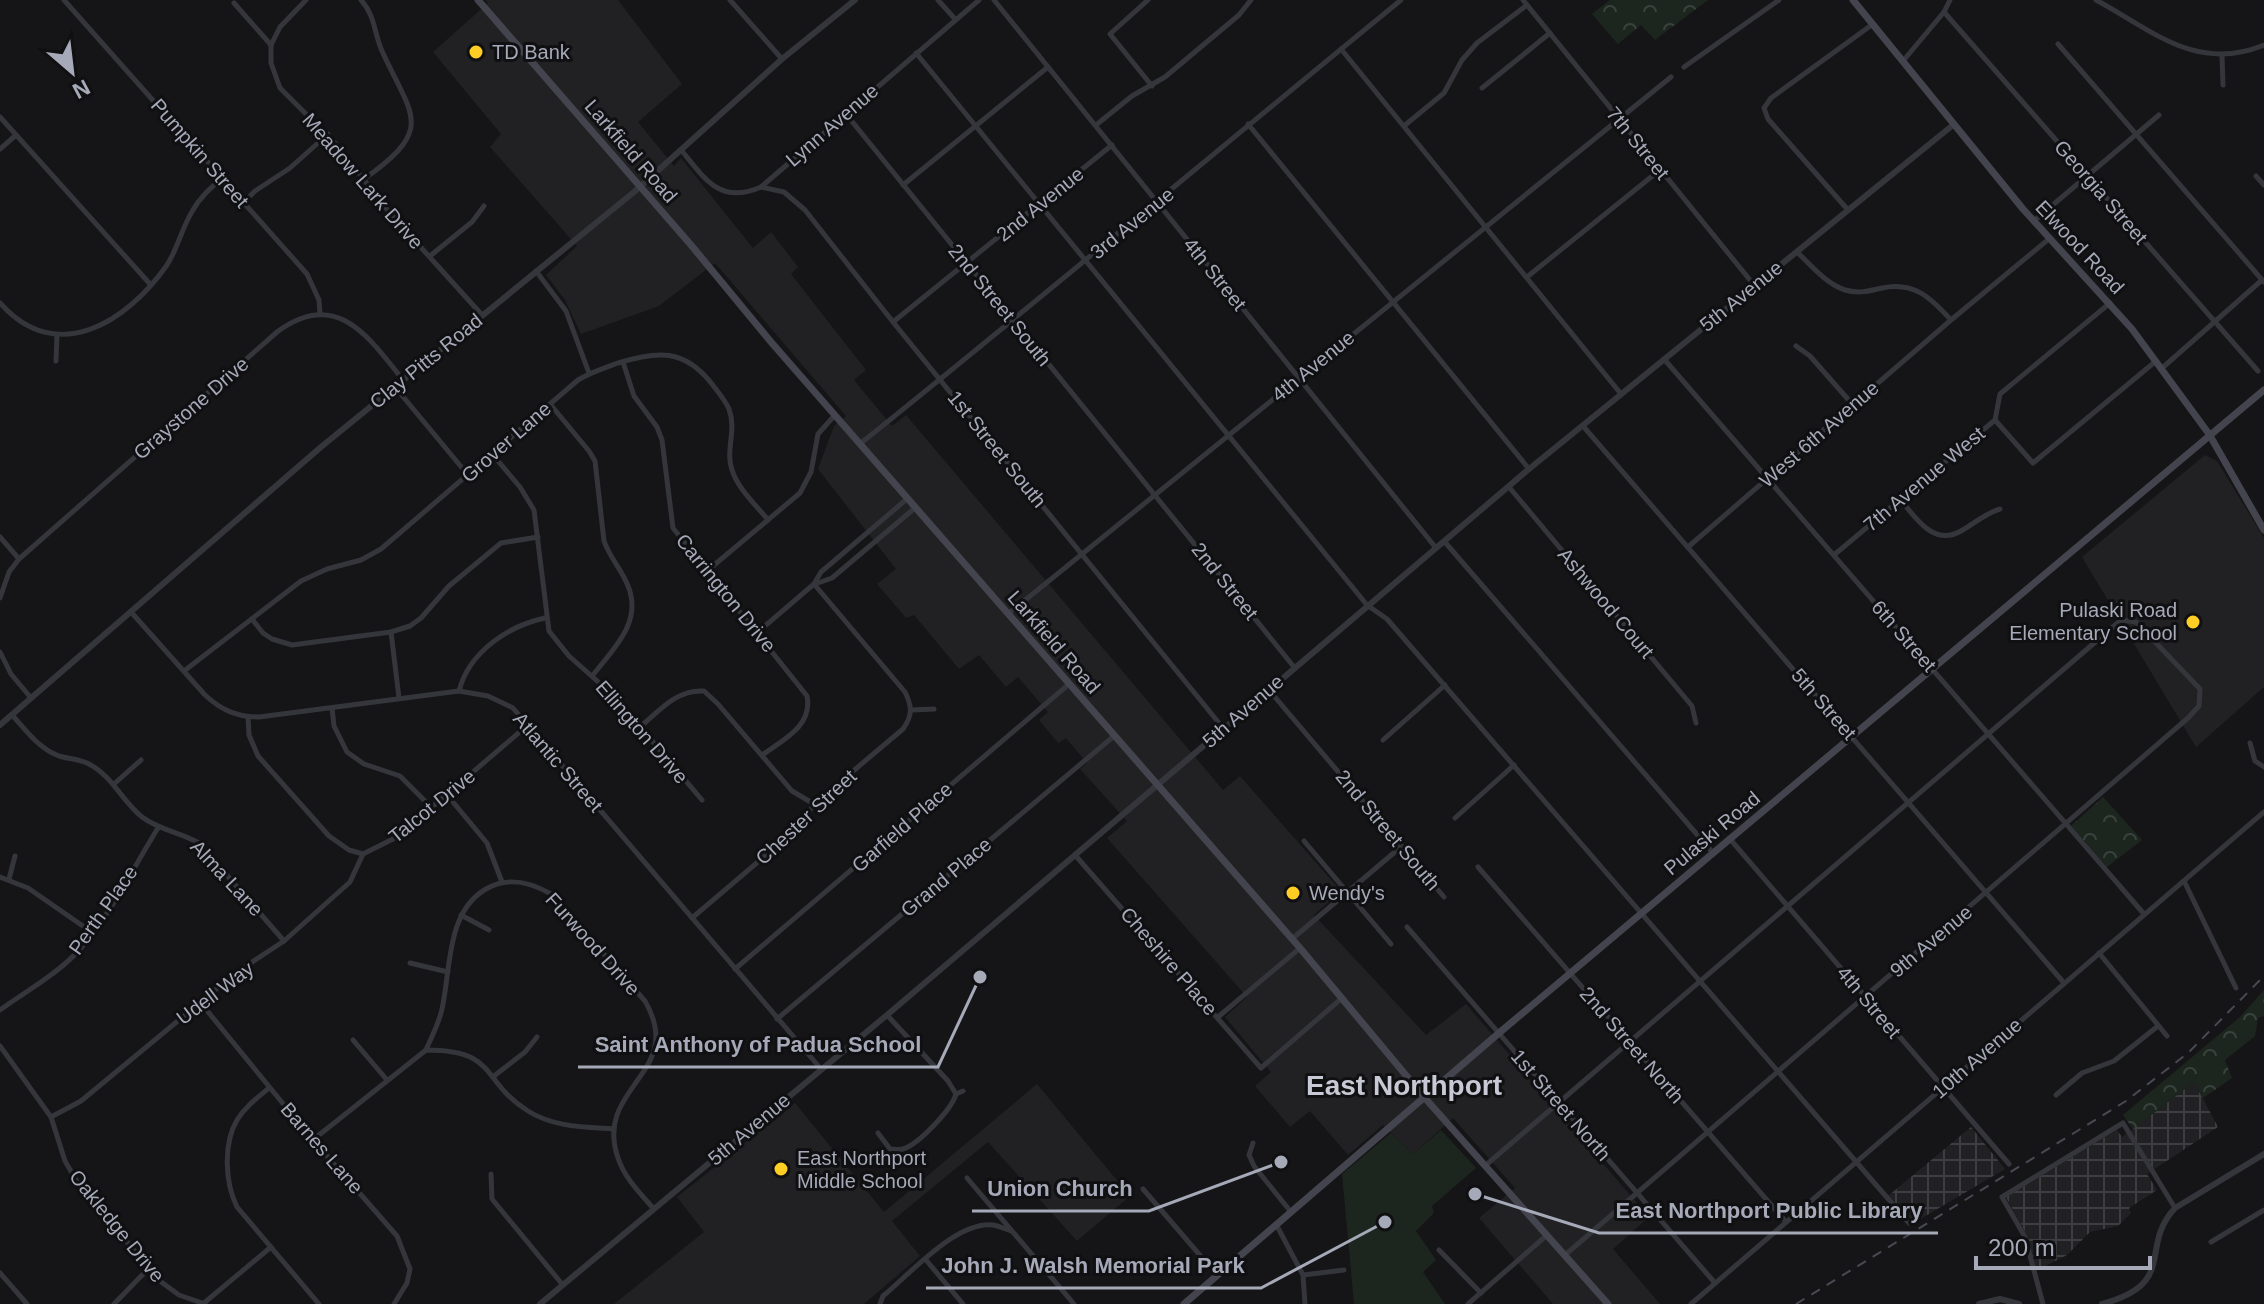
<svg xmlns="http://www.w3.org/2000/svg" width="2264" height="1304" font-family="Arial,sans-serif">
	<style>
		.built { fill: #212124 }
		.industrial { fill: url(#industrial-grid) }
		.forest { fill: url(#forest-crowns) }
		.park { fill: #1c251e }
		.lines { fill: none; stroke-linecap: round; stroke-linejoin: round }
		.minor { stroke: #35363c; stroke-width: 5 }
		.tertiary { stroke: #35363c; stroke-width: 6 }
		.secondary { stroke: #43444d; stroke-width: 7 }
		.rail { stroke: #484952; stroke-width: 2; stroke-dasharray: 10 8; stroke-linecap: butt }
		.poi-dot { fill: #ffce25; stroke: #101012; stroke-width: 3 }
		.labels { text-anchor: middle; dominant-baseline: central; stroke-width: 6; stroke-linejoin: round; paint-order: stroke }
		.poi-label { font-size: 20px; fill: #a5a9b8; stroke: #101012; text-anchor: start }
		.street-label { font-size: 20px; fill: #a5a9b8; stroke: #101012 }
		.district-label { font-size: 28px; font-weight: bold; fill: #c7c9d4; stroke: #101012 }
		.leader { fill: none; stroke: #a5a9b8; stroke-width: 3 }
		.callout-dot { fill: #a5a9b8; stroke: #101012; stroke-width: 3 }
		.callout-label { font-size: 22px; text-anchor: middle; font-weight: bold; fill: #a5a9b8; stroke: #101012; stroke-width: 6; stroke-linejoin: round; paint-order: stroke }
	</style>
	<defs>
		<pattern id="industrial-grid" width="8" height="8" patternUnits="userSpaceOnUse" patternTransform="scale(2)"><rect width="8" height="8" fill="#212124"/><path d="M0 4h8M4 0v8" fill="none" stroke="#3e3e42"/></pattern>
		<pattern id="forest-crowns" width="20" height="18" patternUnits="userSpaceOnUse" patternTransform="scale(2)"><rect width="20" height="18" fill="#1c251e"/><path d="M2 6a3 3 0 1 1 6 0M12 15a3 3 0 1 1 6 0" fill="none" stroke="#3a423d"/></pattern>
	</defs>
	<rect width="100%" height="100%" fill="#151517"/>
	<g class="built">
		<path d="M486 0H618L682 84 638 122 674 166 681 158 753 248 771 232 798 267 791 274 866 370 854 380 892 426 906 415 1223 790 1240 776 1341 891 1314 915 1426 1035 1466 1004 1649 1217 1613 1249 1660 1304H1553L1479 1218 1515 1188 1453 1118 1413 1154 1383 1125 1348 1155 1310 1111 1290 1127 1255 1086 1271 1072 1225 1017 1247 997 1107 838 1127 821 1080 769 1087 763 1066 738 1058 743 1039 720 1048 712 1018 677 1006 687 979 655 959 669 914 615 906 618 877 584 896 569 818 469 834 426 846 416 715 263 659 306 581 334 565 300 546 275 577 246 490 147 501 134 433 52 488 3Z"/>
		<path d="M2205 455 2217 461 2264 538V687L2196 747 2082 557Z"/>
		<path d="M1037 1084 1130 1196 1077 1241 988 1142 892 1221 920 1256 864 1304H614L704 1232 677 1197 795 1103 884 1212Z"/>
	</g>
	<g class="industrial">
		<path d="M2194 1082 2218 1127 2147 1174 2157 1190 2129 1208 2131 1213 2118 1226 2090 1232 2067 1255 2036 1271 2028 1237 2006 1197 2117 1130 2122 1137Z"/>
		<path d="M1971 1127 2005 1169 1912 1224 1888 1196Z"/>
	</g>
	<g class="forest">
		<path d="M1610 0H1708L1655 40 1641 25 1618 44 1592 14Z"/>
		<path d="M2103 797 2142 840 2107 867 2071 826Z"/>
		<path d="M2264 990V1016L2258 1018 2255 1036 2225 1060 2232 1078 2203 1098 2194 1082 2133 1129 2123 1115 2240 1017Z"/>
	</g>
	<path class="park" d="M1441 1130 1476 1168 1432 1206 1434 1213 1416 1231 1436 1260 1423 1272 1445 1304H1354L1342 1174 1391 1133 1413 1154Z"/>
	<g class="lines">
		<g class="minor">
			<path d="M64 0 307 274 319 300 320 314"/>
			<path d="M306 0 280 27 271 45V63L280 88 337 145 389 212 482 315"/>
			<path d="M361 0C375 15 374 33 382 51 412 117 436 128 364 179"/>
			<path d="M730 0 782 59"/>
			<path d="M938 0 955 19"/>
			<path d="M994 0 1436 548"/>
			<path d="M1148 0 1110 34 1152 86"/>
			<path d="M1523 0 1754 285"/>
			<path d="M2096 0C2152 30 2196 73 2264 45"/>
			<path d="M234 3 271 45"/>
			<path d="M1944 12 2258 371"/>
			<path d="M2058 44 2264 282"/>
			<path d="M1341 49 1621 394"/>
			<path d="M916 53 1367 605 1387 619 1909 1223"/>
			<path d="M2222 56 2223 85"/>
			<path d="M1903 61 1944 12 1950 0"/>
			<path d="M1684 67 1779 0"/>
			<path d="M1482 88 1550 33"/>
			<path d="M846 114 1294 667"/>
			<path d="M0 117 150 284"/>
			<path d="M1248 124 1529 469"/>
			<path d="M1096 125 1132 96 1165 77 1239 15 1251 0"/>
			<path d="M1404 126 1444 93 1462 60 1477 43 1527 5"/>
			<path d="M0 149 16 135"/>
			<path d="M682 151C705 179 720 205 761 187L979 0"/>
			<path d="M2256 176 2264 185"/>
			<path d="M903 185 1048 67"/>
			<path d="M761 187 784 192 805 210 893 322 1223 728"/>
			<path d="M243 203 255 191 290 168 328 134"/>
			<path d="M1848 210 1768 119 1764 108 1771 98 1873 24"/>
			<path d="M2035 220 2159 115"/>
			<path d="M1797 252C1811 265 1826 284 1845 290 1858 294 1870 291 1882 288 1914 281 1931 298 1951 320"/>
			<path d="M430 256 472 222 484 206"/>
			<path d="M536 271 566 311 589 373"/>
			<path d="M1527 277 1661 169"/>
			<path d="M0 303C57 367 127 322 167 265 178 248 182 227 193 210 200 197 211 188 222 178"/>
			<path d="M893 322 1112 145"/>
			<path d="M1796 346 1810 356 1853 405"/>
			<path d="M1664 359 2144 914"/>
			<path d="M56 361 57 335"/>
			<path d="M623 362 634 396 657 427 662 440 673 528 807 696C813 726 783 740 762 755"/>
			<path d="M2161 369 2262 280"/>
			<path d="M395 387 468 475"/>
			<path d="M550 404 589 451 595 461 604 541C610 558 622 570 628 586 643 622 613 649 593 675"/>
			<path d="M1995 420 2033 463 2156 361"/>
			<path d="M1583 426 2064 983"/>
			<path d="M861 443C1043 297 1221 147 1401 0"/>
			<path d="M492 454 520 487 534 510 549 631 569 656 614 696 702 800"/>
			<path d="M1509 487 1692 706 1696 723"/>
			<path d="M1900 499C1915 517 1933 547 1961 531 1975 523 1984 514 2000 509"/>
			<path d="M0 537 19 559"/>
			<path d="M1444 541 1713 853"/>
			<path d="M1688 547 1951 320 2050 238"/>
			<path d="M1834 555 1995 420 2000 394 2110 303"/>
			<path d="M707 571 800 493 811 472 818 434 835 415"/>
			<path d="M815 584 832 578 916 507"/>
			<path d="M0 598 9 572 19 559 277 332C336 288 368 336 403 380"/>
			<path d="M131 612 205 695C221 710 237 717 259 717L459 691 488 696 513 708 821 1069"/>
			<path d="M1008 614 1671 77"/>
			<path d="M252 619 263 633 272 639 292 645 391 632 410 626 421 618 449 586 501 543 538 537"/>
			<path d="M391 632 399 698"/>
			<path d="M758 632 814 584 821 572 908 498"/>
			<path d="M0 652 11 674 31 698"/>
			<path d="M184 671 301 581 327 569 361 560 381 549 578 380C591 372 604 368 618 363 657 351 684 348 712 384 718 392 725 400 729 409 737 430 725 450 732 470 738 489 756 505 768 520"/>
			<path d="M1269 690 1444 897"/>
			<path d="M459 691C469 652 508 626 545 618"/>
			<path d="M332 708 334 726 347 752 364 764 400 776 432 808"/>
			<path d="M912 710 934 709"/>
			<path d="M12 715C26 730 39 749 59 756 69 759 80 759 89 764 112 776 123 802 142 817 159 830 180 832 199 843L284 941"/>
			<path d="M248 717 249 735 258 756 329 836 349 850 363 854 397 837 529 724"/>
			<path d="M640 727C659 711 677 689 704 691L718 704 792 791 814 804"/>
			<path d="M1383 740 1445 685"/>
			<path d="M2250 743 2255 761 2264 767"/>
			<path d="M114 784 141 760"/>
			<path d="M448 796 487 843 502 882"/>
			<path d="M1455 818 1514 765"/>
			<path d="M1730 839 2009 1164"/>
			<path d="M1304 841 1391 944"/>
			<path d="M1075 855 1261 1068 1342 998"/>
			<path d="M1478 867 1786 1222"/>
			<path d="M0 877 28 888 93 933"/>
			<path d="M9 879 15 856"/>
			<path d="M2184 881 2236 988"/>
			<path d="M461 915 489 930"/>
			<path d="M692 918 799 827 814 804 903 729C913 715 912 706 905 692L814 584"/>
			<path d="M1407 927 1715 1283"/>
			<path d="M1292 939 1402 846"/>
			<path d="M2099 953 2167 1036"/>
			<path d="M410 963 448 972"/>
			<path d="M735 969 1069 684"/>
			<path d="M200 1002 307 1133 397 1236 410 1269 407 1283 394 1304"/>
			<path d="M0 1010C26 991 58 974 80 949 111 914 133 868 158 828"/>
			<path d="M1218 1017 1300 948"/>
			<path d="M777 1019 1114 736"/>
			<path d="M353 1040 387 1080"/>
			<path d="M0 1046 51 1117 65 1161 79 1185 160 1281 179 1295 205 1304"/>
			<path d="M426 1050C432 1036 439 1023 442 1009 451 969 446 912 486 889 508 876 530 882 551 894L645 1001C687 1074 593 1086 618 1158 624 1177 640 1193 653 1208"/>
			<path d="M494 1076 525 1052 537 1037"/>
			<path d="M269 1088C257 1098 245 1107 237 1120 223 1144 225 1183 237 1207L319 1304"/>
			<path d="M956 1094 963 1091"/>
			<path d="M2056 1095 2082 1073 2114 1061 2158 1026"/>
			<path d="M51 1117 81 1101 237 972 284 941 350 882 363 854"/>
			<path d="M878 1133 890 1149C894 1149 899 1150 903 1149 919 1144 952 1109 956 1094L948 1081 887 1015"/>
			<path d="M314 1139 426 1050C499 1050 480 1081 528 1111 553 1127 584 1127 613 1129"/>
			<path d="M1253 1143 1249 1155 1254 1166 1291 1212"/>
			<path d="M1486 1165 2121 620 2136 622 2200 689 2199 706 2188 718 1565 1255"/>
			<path d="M491 1174 492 1199 562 1284"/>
			<path d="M967 1178 1074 1304"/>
			<path d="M1143 1189 1217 1275"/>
			<path d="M1277 1226 1303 1275 1305 1304"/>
			<path d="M2211 1242 2264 1210"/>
			<path d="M1439 1250 1481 1293"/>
			<path d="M926 1260 963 1304"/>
			<path d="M0 1273 27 1304"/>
			<path d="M1303 1275 1344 1270"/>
			<path d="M204 1303 271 1247"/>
			<path d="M114 1304 148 1269"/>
			<path d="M880 1304 883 1296C910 1274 956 1221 993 1225 999 1226 1005 1229 1011 1231"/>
			<path d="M1468 1304 1547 1235"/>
			<path d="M1691 1304 2264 812"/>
			<path d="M2043 1304 2025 1237 2002 1197 2123 1123 2175 1208"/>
		</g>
		<g class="tertiary">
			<path d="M0 725 321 447 634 192 782 59 855 0"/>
			<path d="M540 1304 887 1015 1529 469 1953 125"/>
			<path d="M1979 1304 2000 1299 2019 1304"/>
			<path d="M2102 1304C2179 1283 2138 1248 2175 1208L2264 1154"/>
		</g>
		<g class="secondary">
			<path d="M478 0 691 245 771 342 1300 948 1424 1097 1608 1304"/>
			<path d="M1853 0 2023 209 2132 329 2209 434 2264 530"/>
			<path d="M1184 1304 1499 1033 2264 390"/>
		</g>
		<path class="rail" d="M1796 1304 2126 1101 2188 1053 2264 976"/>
	</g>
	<g class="poi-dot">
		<circle cx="476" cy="52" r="8"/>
		<circle cx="2193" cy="622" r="8"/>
		<circle cx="1293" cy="893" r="8"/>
		<circle cx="781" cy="1169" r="8"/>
	</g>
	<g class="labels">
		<g class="poi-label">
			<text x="492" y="52">TD Bank</text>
			<text x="2177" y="610" text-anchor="end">Pulaski Road<tspan x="2177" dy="23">Elementary School</tspan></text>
			<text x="1309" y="893">Wendy's</text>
			<text x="797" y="1158">East Northport<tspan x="797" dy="23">Middle School</tspan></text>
		</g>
		<g class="street-label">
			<text transform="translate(832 125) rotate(-41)">Lynn Avenue</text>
			<text transform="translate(1638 143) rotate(51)">7th Street</text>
			<text transform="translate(631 151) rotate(49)">Larkfield Road</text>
			<text transform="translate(200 153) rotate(49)">Pumpkin Street</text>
			<text transform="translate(363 181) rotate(49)">Meadow Lark Drive</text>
			<text transform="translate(2101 192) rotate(49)">Georgia Street</text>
			<text transform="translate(1040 204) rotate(-39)">2nd Avenue</text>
			<text transform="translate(1132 223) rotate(-39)">3rd Avenue</text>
			<text transform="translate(2080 247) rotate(47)">Elwood Road</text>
			<text transform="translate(1215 274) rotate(51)">4th Street</text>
			<text transform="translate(1741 296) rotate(-39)">5th Avenue</text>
			<text transform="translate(1000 305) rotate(51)">2nd Street South</text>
			<text transform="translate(426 361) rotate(-39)">Clay Pitts Road</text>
			<text transform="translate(1313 366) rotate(-39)">4th Avenue</text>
			<text transform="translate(191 408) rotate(-41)">Graystone Drive</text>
			<text transform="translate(1819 434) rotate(-41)">West 6th Avenue</text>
			<text transform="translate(506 442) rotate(-41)">Grover Lane</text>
			<text transform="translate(997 449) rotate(51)">1st Street South</text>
			<text transform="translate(1924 479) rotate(-40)">7th Avenue West</text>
			<text transform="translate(1225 581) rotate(51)">2nd Street</text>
			<text transform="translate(726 593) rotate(51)">Carrington Drive</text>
			<text transform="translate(1606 603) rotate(50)">Ashwood Court</text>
			<text transform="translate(1904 636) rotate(49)">6th Street</text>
			<text transform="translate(1054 642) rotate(49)">Larkfield Road</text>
			<text transform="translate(1824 704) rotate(49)">5th Street</text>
			<text transform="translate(1243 711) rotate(-41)">5th Avenue</text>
			<text transform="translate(642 732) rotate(49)">Ellington Drive</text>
			<text transform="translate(558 762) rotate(49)">Atlantic Street</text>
			<text transform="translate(432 806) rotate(-39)">Talcot Drive</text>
			<text transform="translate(806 817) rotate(-43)">Chester Street</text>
			<text transform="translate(902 827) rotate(-41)">Garfield Place</text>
			<text transform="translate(1388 830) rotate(50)">2nd Street South</text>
			<text transform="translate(1712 833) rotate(-40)">Pulaski Road</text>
			<text transform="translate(946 877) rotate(-40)">Grand Place</text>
			<text transform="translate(227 878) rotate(47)">Alma Lane</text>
			<text transform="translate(103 910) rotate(-55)">Perth Place</text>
			<text transform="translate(1931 941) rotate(-40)">9th Avenue</text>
			<text transform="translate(593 944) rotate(48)">Furwood Drive</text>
			<text transform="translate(1169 961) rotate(49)">Cheshire Place</text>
			<text transform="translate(215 993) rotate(-37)">Udell Way</text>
			<text transform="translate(1869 1002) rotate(50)">4th Street</text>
			<text transform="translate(1632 1045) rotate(49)">2nd Street North</text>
			<text transform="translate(1977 1058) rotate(-41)">10th Avenue</text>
			<text transform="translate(1561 1105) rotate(49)">1st Street North</text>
			<text transform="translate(749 1129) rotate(-40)">5th Avenue</text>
			<text transform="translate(322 1148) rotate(49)">Barnes Lane</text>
			<text transform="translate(117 1226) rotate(51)">Oakledge Drive</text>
		</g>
		<g class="district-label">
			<text x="1404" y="1085">East Northport</text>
		</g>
	</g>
	<path class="leader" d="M980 977L938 1067H578M1281 1162L1149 1211H972M1475 1194L1599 1233H1938M1385 1222L1261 1288H926"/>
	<g class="callout-dot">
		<circle cx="980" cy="977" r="8"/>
		<circle cx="1281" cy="1162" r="8"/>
		<circle cx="1475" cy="1194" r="8"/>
		<circle cx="1385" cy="1222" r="8"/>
	</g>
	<g class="callout-label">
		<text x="758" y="1052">Saint Anthony of Padua School</text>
		<text x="1060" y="1196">Union Church</text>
		<text x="1769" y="1218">East Northport Public Library</text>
		<text x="1093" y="1273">John J. Walsh Memorial Park</text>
	</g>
	<g transform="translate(72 72) rotate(152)" stroke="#101012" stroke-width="6" paint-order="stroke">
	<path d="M0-6L14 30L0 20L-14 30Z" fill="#a5a9b8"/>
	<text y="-12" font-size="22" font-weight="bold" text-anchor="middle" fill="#a5a9b8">N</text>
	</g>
	<path d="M1976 1256v12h174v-12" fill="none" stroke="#a5a9b8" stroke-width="4"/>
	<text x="1988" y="1256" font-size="24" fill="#a5a9b8" stroke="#101012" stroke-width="6" paint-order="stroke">200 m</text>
</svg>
